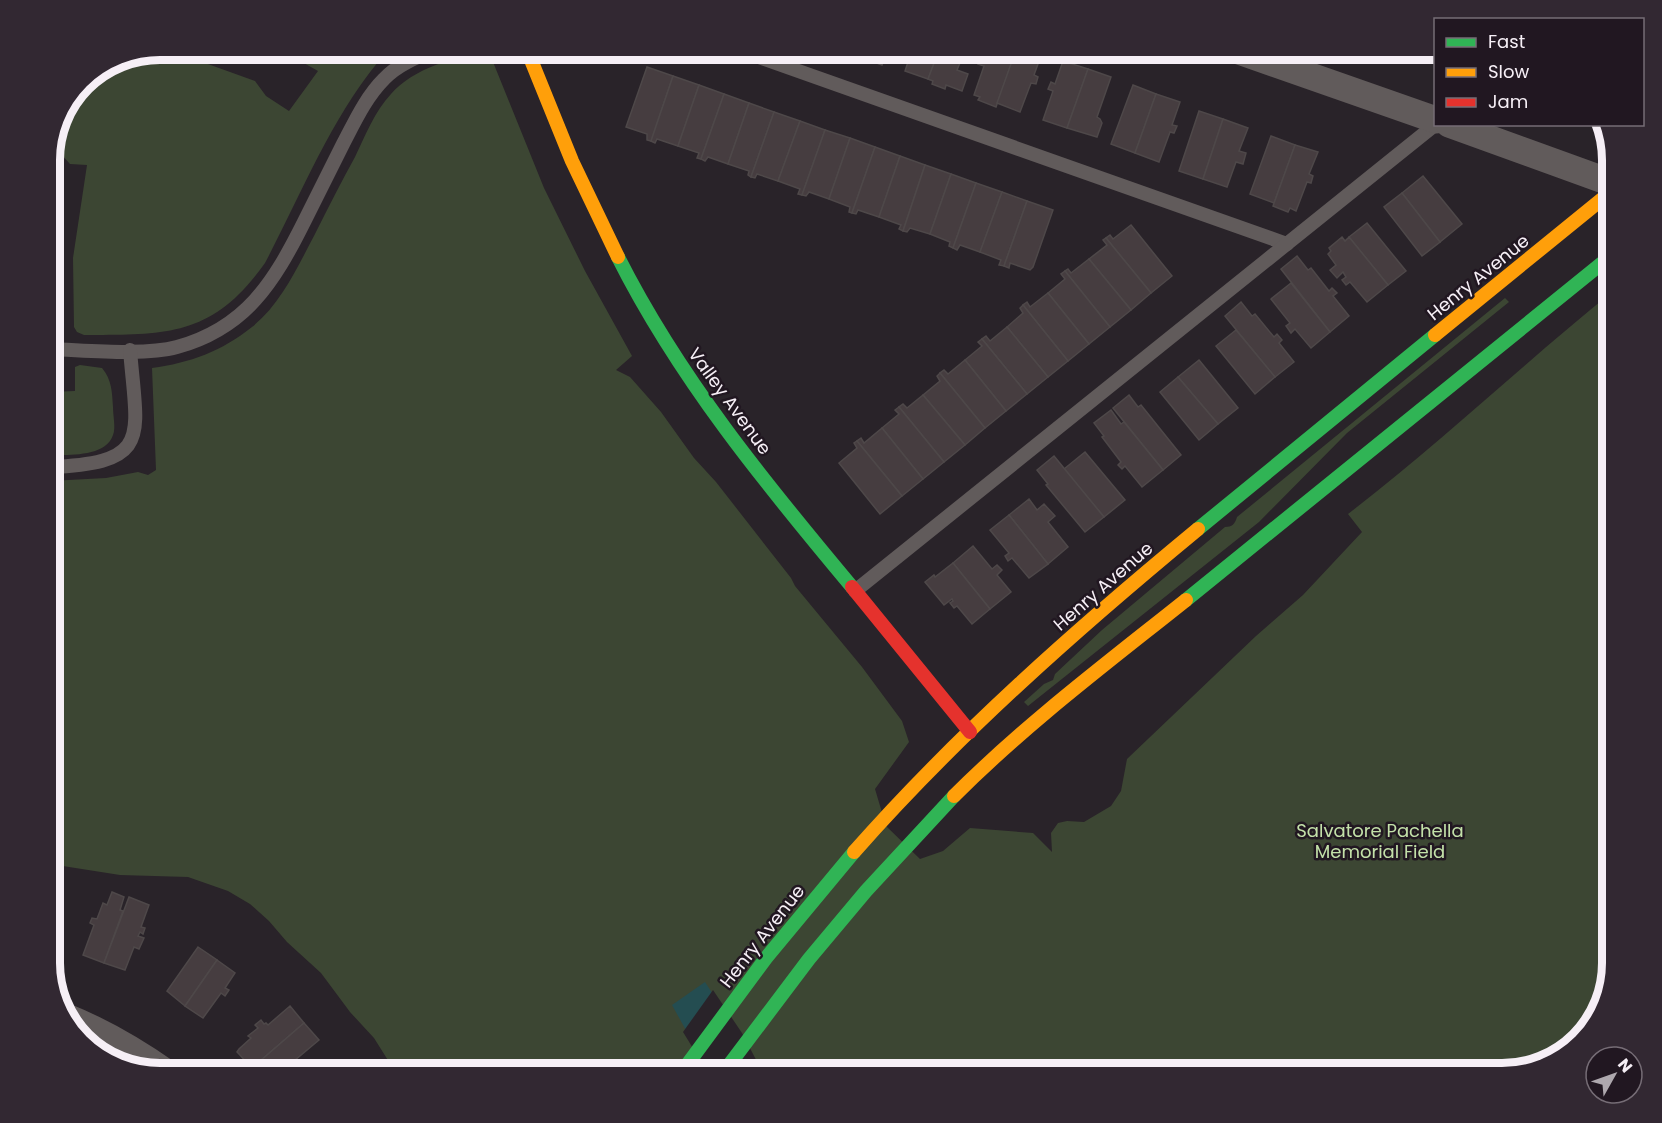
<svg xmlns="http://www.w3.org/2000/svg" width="1662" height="1123" font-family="Poppins,sans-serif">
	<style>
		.green { fill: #3c4633 }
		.water { fill: #244d51 }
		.pier { fill: #292329 }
		.building { fill: #463d40; stroke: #4e4849; stroke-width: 1.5 }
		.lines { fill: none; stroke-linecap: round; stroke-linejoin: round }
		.lane { stroke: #615b5b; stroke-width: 14 }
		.street { stroke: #615b5b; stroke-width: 27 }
		.fast { stroke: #30b455; stroke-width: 14 }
		.slow { stroke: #ff9f0a; stroke-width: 14 }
		.jam { stroke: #e5322d; stroke-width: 14 }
		.labels { text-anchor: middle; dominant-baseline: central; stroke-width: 5; stroke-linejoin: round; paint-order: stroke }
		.street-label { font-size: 18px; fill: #f6eff6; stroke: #211721 }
		.park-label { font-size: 18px; fill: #c3e1a9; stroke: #211721 }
		.rim { fill: none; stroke: #f6eff6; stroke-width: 8 }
	</style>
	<rect width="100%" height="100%" fill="#292329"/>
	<g class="green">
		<path d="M160 50H169L255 81 266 96 289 111 318 71 295 58 266 50H378L364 57 378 62C329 122 301 195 265 263 213 337 166 335 84 335L77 332 74 327 73 258 87 165 70 164 61 154 64 132 80 96 83 81 118 58Z"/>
		<path d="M485 51 489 52 544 188 585 271 632 356 616 370 630 377 661 412 694 458 716 482 791 578 795 586 862 667 902 721 909 742 875 789 886 826 920 859 943 851 970 828 1033 833 1052 852 1051 833 1058 823 1067 821 1084 822 1111 806 1121 791 1127 759 1256 636 1303 595 1362 532 1348 514C1439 444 1523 364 1612 292V963L1594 1025 1551 1062 1502 1073H396L374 1038 350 1012 321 973 287 942 269 921 250 904 228 891 188 877 120 875 50 864V481L106 478 138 472 148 475 156 470 152 368C190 363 222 351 252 327 281 304 298 266 315 234 328 208 341 182 355 157 365 136 375 111 391 94 414 68 453 58 485 51Z"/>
		<path d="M1505 298 1509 302 1347 433 1259 522 1028 706 1024 702 1044 684 1053 680 1055 674 1102 630 1225 527C1232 527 1235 524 1237 517Z"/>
		<path d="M80 365 102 368C112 380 112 392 113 407 113 416 116 428 113 435 106 457 68 455 50 455V392L75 391V367Z"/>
	</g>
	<path class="water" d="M705 982 739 1034 693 1043 672 1005Z"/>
	<path class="pier" d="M713 990 742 1033 763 1073H709L691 1045 683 1032Z"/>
	<g class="building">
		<path d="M861 50H888L882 65 858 56Z"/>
		<path d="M912 50H939L928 79 905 71Z"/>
		<path d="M939 50H965L964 51 970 53 967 60 962 58 957 70 968 74 962 91 946 85 945 89 932 84 933 81 928 79Z"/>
		<path d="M990 50H1016L996 107 978 100 980 97 974 95 984 66 978 64 981 57 987 59Z"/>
		<path d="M1016 50H1032L1042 53 1034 75 1038 77 1036 84 1031 83 1020 112 997 103Z"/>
		<path d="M1063 61 1088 69 1067 128 1043 120 1053 91 1048 89 1051 82 1055 84Z"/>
		<path d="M647 67 673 76 651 141 647 140V134L626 127Z"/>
		<path d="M1088 69 1111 77 1097 117 1100 119 1102 123 1097 137 1067 128Z"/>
		<path d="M673 76 699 85 678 146 657 139 655 143 651 141Z"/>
		<path d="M699 85 724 94 701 159 697 158 699 153 678 146Z"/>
		<path d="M1133 85 1156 94 1135 153 1111 144Z"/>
		<path d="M724 94 749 103 728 164 708 157 705 161 701 159Z"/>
		<path d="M1156 94 1180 102 1172 125 1177 126 1174 133 1170 132 1159 162 1135 153Z"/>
		<path d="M749 103 774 112 751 177 748 175 749 171 728 164Z"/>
		<path d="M1199 111 1223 119 1203 179 1179 171Z"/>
		<path d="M774 112 800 121 778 181 757 174 755 178 751 177Z"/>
		<path d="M1223 119 1248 128 1239 151 1246 153 1243 164 1236 162 1227 187 1203 179Z"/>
		<path d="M800 121 825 130 802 195 798 194 800 189 778 181Z"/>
		<path d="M825 130 850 138 829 199 809 192 806 196 802 195Z"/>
		<path d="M1271 136 1295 145 1274 203 1250 194Z"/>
		<path d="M850 138 875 147 852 213 849 212 850 207 829 199Z"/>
		<path d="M1295 145 1318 152 1309 174 1313 176 1311 183 1307 182 1296 211 1290 208 1288 212 1273 206Z"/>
		<path d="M875 147 900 156 879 217 858 210 856 214 852 213Z"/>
		<path d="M900 156 925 165 903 231 899 229 901 225 879 217Z"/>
		<path d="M925 165 951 174 930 234 910 228 907 232 903 231Z"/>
		<path d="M951 174 976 183 953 248 949 246 950 242 930 234Z"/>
		<path d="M1423 176 1462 224 1440 242 1402 193Z"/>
		<path d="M976 183 1002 192 980 252 960 245 957 250 953 248Z"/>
		<path d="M1002 192 1027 201 1004 266 999 265 1001 260 980 252Z"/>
		<path d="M1402 193 1440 242 1422 256 1384 207Z"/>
		<path d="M1027 201 1053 210 1033 267 1030 270 1010 263 1009 268 1004 266Z"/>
		<path d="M1367 223 1406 271 1388 285 1349 237Z"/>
		<path d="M1131 225 1172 276 1151 293 1106 238 1110 235 1113 239Z"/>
		<path d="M1342 237 1345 241 1349 237 1388 285 1367 302 1350 282 1346 285 1342 280 1346 277 1343 272 1337 278 1330 270 1336 265 1328 254 1331 251 1329 248Z"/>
		<path d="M1106 238 1151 293 1131 310 1089 259 1107 245 1103 240Z"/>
		<path d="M1297 256 1308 270 1311 268 1329 291 1332 288 1337 293 1333 296 1349 316 1330 332 1281 269Z"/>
		<path d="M1089 259 1131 310 1110 327 1065 271 1068 269 1071 273Z"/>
		<path d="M1065 271 1110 327 1089 344 1048 293 1065 279 1061 274Z"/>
		<path d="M1291 283 1330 332 1311 348 1295 329 1291 333 1286 326 1290 323 1271 299Z"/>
		<path d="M1048 293 1089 344 1068 361 1023 305 1027 302 1030 307Z"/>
		<path d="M1241 302 1252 316 1255 314 1274 337 1277 334 1282 340 1279 343 1294 362 1275 377 1225 316Z"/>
		<path d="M1023 305 1068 361 1048 377 1007 327 1023 313 1020 308Z"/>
		<path d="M1007 327 1048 377 1027 394 982 339 986 336 990 341Z"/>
		<path d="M1236 330 1275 377 1255 394 1216 346Z"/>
		<path d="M982 339 1027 394 1006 411 965 360 982 346 978 342Z"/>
		<path d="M965 360 1006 411 985 428 940 373 944 370 948 374Z"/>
		<path d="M1199 360 1238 408 1218 424 1178 377Z"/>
		<path d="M940 373 985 428 965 445 923 395 940 381 937 376Z"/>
		<path d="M1178 377 1218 424 1199 440 1160 392Z"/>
		<path d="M923 395 965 445 944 462 899 407 903 404 907 408Z"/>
		<path d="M1129 395 1138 407 1141 405 1181 455 1163 470 1113 408Z"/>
		<path d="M899 407 944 462 923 479 882 428 899 414 895 410Z"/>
		<path d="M1111 410 1121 424 1124 422 1163 470 1142 487 1125 466 1122 469 1118 465 1121 462 1102 437 1104 436 1094 423Z"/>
		<path d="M882 428 923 479 902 496 857 441 861 438 864 443Z"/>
		<path d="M857 441 902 496 880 514 839 463 857 448 854 443Z"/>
		<path d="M1085 452 1125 500 1104 517 1064 469Z"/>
		<path d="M1054 456 1104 517 1085 532 1046 485 1048 484 1037 470Z"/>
		<path d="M1029 499 1037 510 1044 504 1055 516 1048 522 1068 547 1048 564 1009 515Z"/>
		<path d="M1009 515 1048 564 1029 578 1012 558 1008 561 1005 556 1009 553 990 530Z"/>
		<path d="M973 546 992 569 997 565 1002 570 997 575 1011 592 990 609 953 563Z"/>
		<path d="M953 563 990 609 972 624 957 606 954 608 950 603 953 601 952 599 944 605 925 582 934 575 935 577Z"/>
		<path d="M112 892 124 897 120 910 123 911 104 963 83 955 94 925 90 923 92 918 97 919 103 903 107 905Z"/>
		<path d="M129 897 149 905 141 927 145 928 143 934 140 932 138 936 144 938 139 949 134 947 125 970 104 963Z"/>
		<path d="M198 947 217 960 185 1006 167 991Z"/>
		<path d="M217 960 235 973 225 988 229 990 225 996 221 993 203 1018 185 1006Z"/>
		<path d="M290 1006 304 1023 252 1068 237 1052 239 1049 251 1038 248 1036 258 1028 255 1025 261 1020 264 1024 266 1023 268 1025Z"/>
		<path d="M304 1023 319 1040 294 1061 297 1063 292 1068 289 1064 278 1073H256L252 1068Z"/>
	</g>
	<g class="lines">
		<g class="lane">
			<path d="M739 50 1287 244"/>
			<path d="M50 349C85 350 144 356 177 347 246 328 274 282 304 222 317 196 330 170 343 144 355 121 366 97 384 79 397 65 417 57 434 50"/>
			<path d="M50 467C153 463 137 437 130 350"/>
			<path d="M855 591 1436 124"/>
		</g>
		<g class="street">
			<path d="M1236 50 1436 120"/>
			<path d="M1449 124 1612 183"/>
			<path d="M64 1016C102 1031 134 1050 167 1073"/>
		</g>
		<g class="fast">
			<path d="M618 257C679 378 765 483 852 587"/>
			<path d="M1198 529 1435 335"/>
			<path d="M1186 600 1612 255"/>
			<path d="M681 1073 766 958 854 852"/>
			<path d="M723 1073 809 959 866 891 954 796"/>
		</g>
		<g class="slow">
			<path d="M527 50 572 161 618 257"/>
			<path d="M1435 335 1612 191"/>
			<path d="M954 796C1026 724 1107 663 1186 600"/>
			<path d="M854 852C958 734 1077 629 1198 529"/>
		</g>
		<path class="jam" d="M852 587 970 732"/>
	</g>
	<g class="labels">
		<g class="street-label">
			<text transform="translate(1478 277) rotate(-39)">Henry Avenue</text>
			<text transform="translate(730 401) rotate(54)">Valley Avenue</text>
			<text transform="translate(1103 586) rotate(-41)">Henry Avenue</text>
			<text transform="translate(762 936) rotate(-52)">Henry Avenue</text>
		</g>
		<g class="park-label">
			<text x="1380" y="830">Salvatore Pachella<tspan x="1380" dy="21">Memorial Field</tspan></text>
		</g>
	</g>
	<path d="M0 0H1662V1123H0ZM160 60H1502A100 100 0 0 1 1602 160V963A100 100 0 0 1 1502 1063H160A100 100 0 0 1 60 963V160A100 100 0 0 1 160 60Z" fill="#322832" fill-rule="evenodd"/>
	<path class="rim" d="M160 60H1502A100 100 0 0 1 1602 160V963A100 100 0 0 1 1502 1063H160A100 100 0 0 1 60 963V160A100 100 0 0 1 160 60Z"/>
	<rect x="1434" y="18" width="210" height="108" fill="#211721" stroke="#766d76" stroke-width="1.5"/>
	<rect x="1446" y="38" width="30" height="9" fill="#30b455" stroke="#766d76" stroke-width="1.5"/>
	<text x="1488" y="48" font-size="18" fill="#f6eff6">Fast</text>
	<rect x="1446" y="68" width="30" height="9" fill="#ff9f0a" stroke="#766d76" stroke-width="1.5"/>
	<text x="1488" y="78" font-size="18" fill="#f6eff6">Slow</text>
	<rect x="1446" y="98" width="30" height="9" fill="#e5322d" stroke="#766d76" stroke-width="1.5"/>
	<text x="1488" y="108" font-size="18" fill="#f6eff6">Jam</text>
	<g transform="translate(1614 1075) rotate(50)"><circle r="28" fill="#211721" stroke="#766d76" stroke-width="1.5"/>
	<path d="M0-4.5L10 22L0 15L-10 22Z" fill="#aea8ae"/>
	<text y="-9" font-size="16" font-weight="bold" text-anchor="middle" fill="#f6eff6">N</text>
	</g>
</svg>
